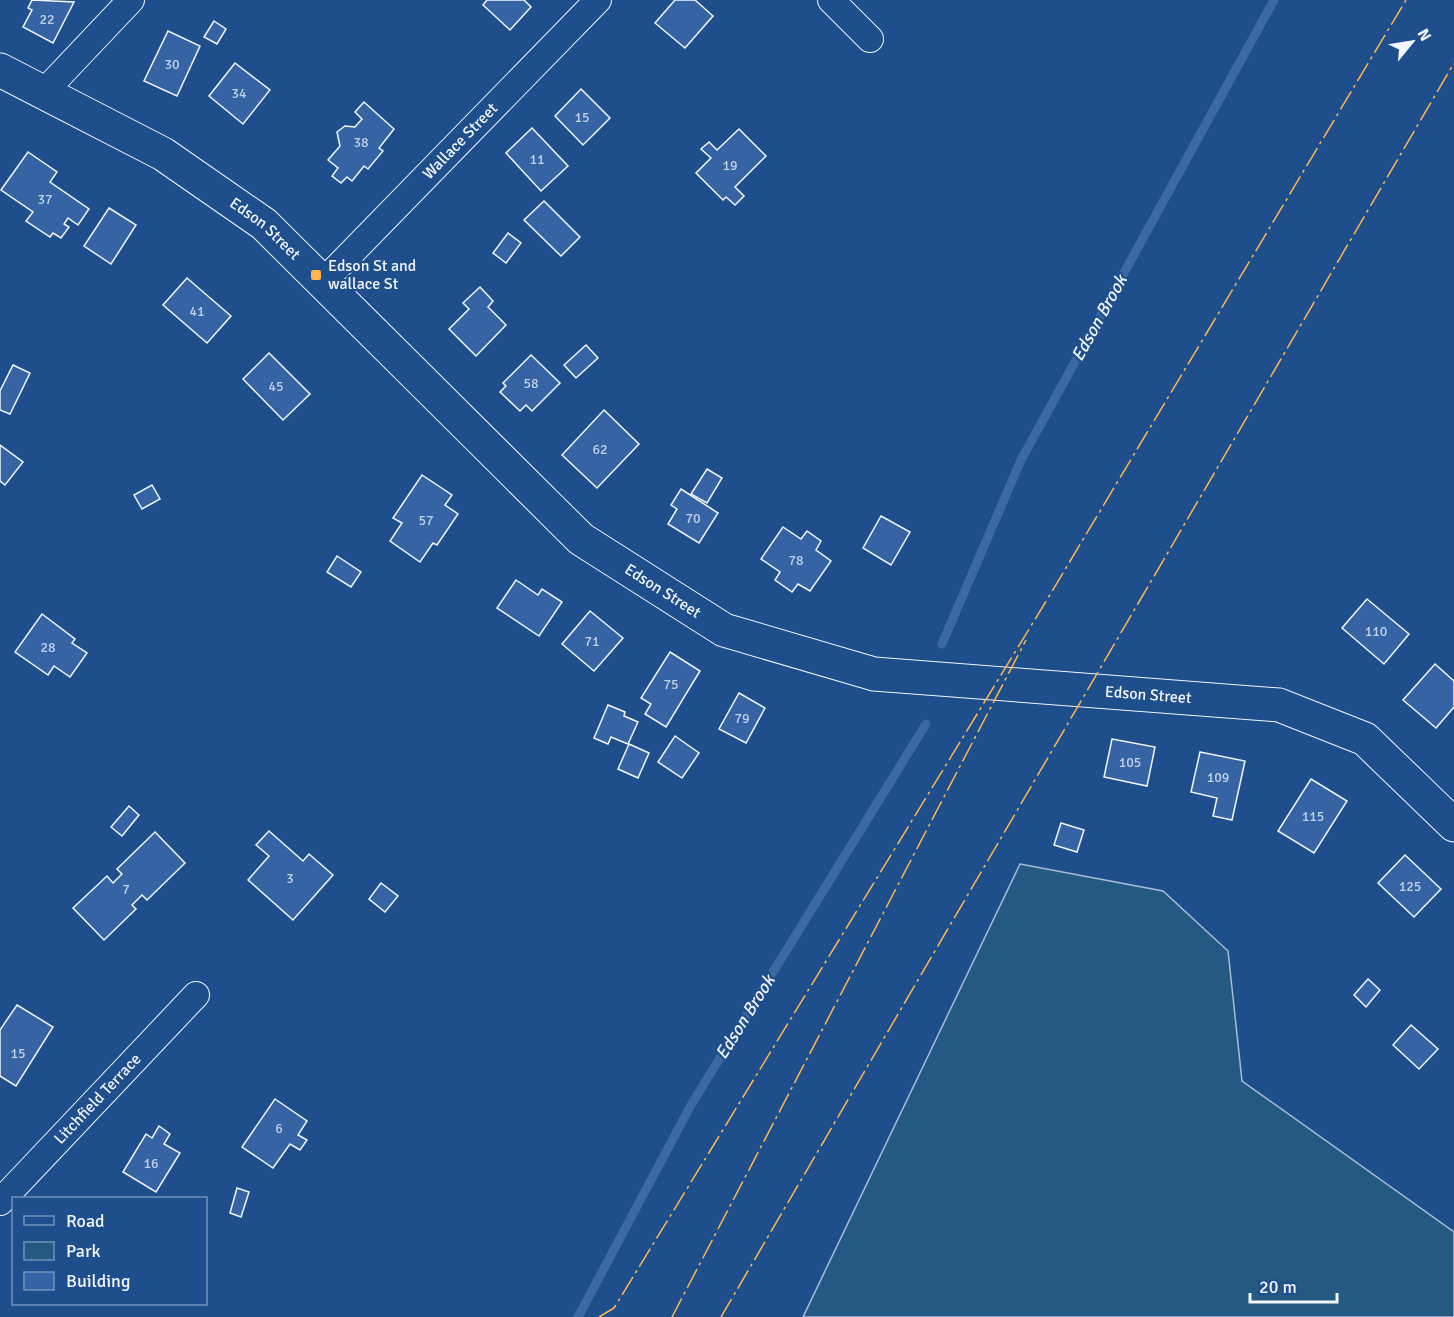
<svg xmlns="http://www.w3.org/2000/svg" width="1454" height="1317" font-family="Signika,sans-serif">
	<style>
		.green { fill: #245a82; stroke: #a8bbd7; stroke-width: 1.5 }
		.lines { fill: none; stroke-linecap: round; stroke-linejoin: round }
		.stream { stroke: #3b69a3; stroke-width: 9 }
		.building { fill: #3563a3; stroke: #f2f6ff; stroke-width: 1.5 }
		.street-casing { stroke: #f2f6ff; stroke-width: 28 }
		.secondary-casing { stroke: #f2f6ff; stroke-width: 35 }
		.street { stroke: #1f4e8c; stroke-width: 26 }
		.secondary { stroke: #1f4e8c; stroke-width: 33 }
		.power { stroke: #ffb74d; stroke-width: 1.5; stroke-dasharray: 21 4.5 3 4.5; stroke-linecap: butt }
		.poi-dot { fill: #ffb74d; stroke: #1f4e8c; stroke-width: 2 }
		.labels { text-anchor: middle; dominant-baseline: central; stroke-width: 4.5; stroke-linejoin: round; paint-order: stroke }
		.number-label { font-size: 14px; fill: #c3d1e8 }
		.street-label { font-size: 16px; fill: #f2f6ff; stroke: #1f4e8c }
		.poi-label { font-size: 16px; fill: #f2f6ff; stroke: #1f4e8c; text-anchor: start }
		.water-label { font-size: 18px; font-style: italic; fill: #f2f6ff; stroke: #1f4e8c }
	</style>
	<rect width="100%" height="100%" fill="#1f4e8c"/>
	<path class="green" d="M1020 864 1163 891 1228 951 1242 1081 1454 1232V1317H803Z"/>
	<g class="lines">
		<g class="stream">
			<path d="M942 644 1021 460 1274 0"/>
			<path d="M578 1317 691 1105 926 724"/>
		</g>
	</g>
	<g class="building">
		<path d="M32 0 74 2 53 43 23 27 32 10 28 8Z"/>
		<path d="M487 0H524L531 7 510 30 483 5Z"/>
		<path d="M675 0H695L713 16 685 48 655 23Z"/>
		<path d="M214 21 226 29 217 44 204 37Z"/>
		<path d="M168 31 200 46 177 96 144 81Z"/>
		<path d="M235 63 270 90 243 124 209 96Z"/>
		<path d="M581 89 610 118 583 145 555 116Z"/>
		<path d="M364 102 394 129 379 148 383 151 368 169 364 166 352 181 347 177 341 183 332 176 338 168 328 160 340 146 337 132 345 126 355 127 362 119 355 112Z"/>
		<path d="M532 128 568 166 541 191 506 153Z"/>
		<path d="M739 129 766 156 735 187 744 196 735 205 726 197 723 200 696 173 711 158 701 149 709 142 717 150Z"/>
		<path d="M28 152 57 172 50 182 89 209 78 225 68 218 64 224 69 227 61 238 53 233 50 237 26 221 33 212 1 190Z"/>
		<path d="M544 201 580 237 561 256 524 220Z"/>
		<path d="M109 208 136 225 111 264 84 246Z"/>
		<path d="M508 233 521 243 506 263 493 253Z"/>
		<path d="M187 278 231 316 207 343 163 305Z"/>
		<path d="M480 287 493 301 488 307 506 325 476 356 449 329 469 309 463 303Z"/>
		<path d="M586 345 598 358 576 378 564 365Z"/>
		<path d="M269 353 310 394 283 420 243 379Z"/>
		<path d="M531 355 560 383 532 411 526 405 520 411 500 392 506 386 503 383Z"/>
		<path d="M13 365 30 373 10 414 0 410V391Z"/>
		<path d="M604 410 639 444 597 488 562 455Z"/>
		<path d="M0 445 23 462 5 485 0 481Z"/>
		<path d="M707 469 722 478 707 503 691 494Z"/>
		<path d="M422 475 452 495 445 505 458 514 437 545 433 543 420 562 390 541 402 523 393 518Z"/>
		<path d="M152 485 160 499 142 509 134 495Z"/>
		<path d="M681 489 718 513 699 543 668 524 677 509 671 505Z"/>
		<path d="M881 516 910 532 891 565 863 548Z"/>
		<path d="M783 527 801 539 807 531 821 541 816 550 831 561 810 591 798 584 792 592 775 580 780 572 761 559Z"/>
		<path d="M337 556 361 572 351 587 327 572Z"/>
		<path d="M516 580 538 595 542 589 562 602 539 636 497 608Z"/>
		<path d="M1367 599 1409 634 1384 664 1342 628Z"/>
		<path d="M590 611 623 638 594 671 562 644Z"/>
		<path d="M42 614 75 639 72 643 87 653 70 677 54 666 48 675 15 652Z"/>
		<path d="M670 652 700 671 666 727 645 714 651 704 641 698Z"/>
		<path d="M1435 664 1454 681V707L1436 728 1403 700Z"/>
		<path d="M739 693 765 708 746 743 719 729Z"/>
		<path d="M608 705 625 712 624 716 638 722 628 744 611 737 608 744 594 738Z"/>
		<path d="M675 736 699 753 682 778 658 762Z"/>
		<path d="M1112 739 1155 747 1147 786 1104 777Z"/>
		<path d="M629 744 649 753 638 778 618 769Z"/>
		<path d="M1200 752 1245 761 1232 820 1213 816 1217 798 1191 792Z"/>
		<path d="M1311 779 1347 801 1314 853 1278 831Z"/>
		<path d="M129 806 139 815 122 836 111 827Z"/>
		<path d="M1061 823 1084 830 1077 852 1054 845Z"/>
		<path d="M269 831 303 861 309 854 333 875 293 920 248 880 269 856 256 845Z"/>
		<path d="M155 832 185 863 147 900 142 895 132 905 136 909 104 940 73 908 107 876 113 883 122 874 117 869Z"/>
		<path d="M1405 855 1441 889 1414 917 1378 883Z"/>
		<path d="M381 883 398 896 385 912 369 899Z"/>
		<path d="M1368 979 1380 990 1366 1007 1354 995Z"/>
		<path d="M17 1005 53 1027 16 1086 0 1076V1030Z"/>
		<path d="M1411 1025 1438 1049 1419 1069 1393 1045Z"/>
		<path d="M275 1099 307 1121 298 1135 307 1140 300 1150 290 1144 273 1168 242 1147Z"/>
		<path d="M159 1126 170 1134 164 1144 180 1153 156 1192 123 1172 146 1134 152 1138Z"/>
		<path d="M237 1188 249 1192 241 1217 230 1213Z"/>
	</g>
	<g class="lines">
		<defs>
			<g id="street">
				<path d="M831 0 870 39"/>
				<path d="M43 93 131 0"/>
				<path id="s1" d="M322 283 598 0"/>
				<path id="s2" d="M0 1202 196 995"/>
			</g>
			<g id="secondary">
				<path id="s3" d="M0 70 163 154 264 224 581 539 724 630 874 674 1279 705 1365 739 1454 825"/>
			</g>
		</defs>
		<use href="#street" class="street-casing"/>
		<use href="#secondary" class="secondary-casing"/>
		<use href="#street" class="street"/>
		<use href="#secondary" class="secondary"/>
		<g class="power">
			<path d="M599 1317 614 1308 1045 603 1406 0"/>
			<path d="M672 1317 1026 640"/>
			<path d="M721 1317 1454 63"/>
		</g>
	</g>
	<rect class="poi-dot" x="310" y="269" width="12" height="12" rx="3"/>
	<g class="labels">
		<g class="number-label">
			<text x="47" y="19">22</text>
			<text x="172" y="64">30</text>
			<text x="239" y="93">34</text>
			<text x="582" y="117">15</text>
			<text x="361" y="142">38</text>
			<text x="537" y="159">11</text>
			<text x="730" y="165">19</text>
			<text x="45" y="199">37</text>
			<text x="197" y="311">41</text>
			<text x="531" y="383">58</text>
			<text x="276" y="386">45</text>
			<text x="600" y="449">62</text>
			<text x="693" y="518">70</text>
			<text x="426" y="520">57</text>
			<text x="796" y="560">78</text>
			<text x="1376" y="631">110</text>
			<text x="592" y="641">71</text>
			<text x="48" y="647">28</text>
			<text x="671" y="684">75</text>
			<text x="742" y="718">79</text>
			<text x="1130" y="762">105</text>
			<text x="1218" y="777">109</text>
			<text x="1313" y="816">115</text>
			<text x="290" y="878">3</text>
			<text x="1410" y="886">125</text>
			<text x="126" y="889">7</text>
			<text x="18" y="1053">15</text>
			<text x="279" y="1128">6</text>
			<text x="151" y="1163">16</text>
		</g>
		<g class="street-label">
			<text stroke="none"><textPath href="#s1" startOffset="198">Wallace Street</textPath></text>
			<text stroke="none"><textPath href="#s3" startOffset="310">Edson Street</textPath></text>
			<text stroke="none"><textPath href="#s3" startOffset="850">Edson Street</textPath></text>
			<text stroke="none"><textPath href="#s3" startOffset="1354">Edson Street</textPath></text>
			<text stroke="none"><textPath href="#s2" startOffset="142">Litchfield Terrace</textPath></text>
		</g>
		<g class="poi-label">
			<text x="328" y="266">Edson St and<tspan x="328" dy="18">wallace St</tspan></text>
		</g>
		<g class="water-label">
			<text transform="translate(1099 318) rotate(-61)">Edson Brook</text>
			<text transform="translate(745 1017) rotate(-58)">Edson Brook</text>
		</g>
	</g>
	<rect x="12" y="1197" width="195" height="108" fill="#1f4e8c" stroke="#7391ba" stroke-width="1.5"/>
	<rect x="24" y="1216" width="30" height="9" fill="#1f4e8c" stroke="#7391ba" stroke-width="1.5"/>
	<text x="66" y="1227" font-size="18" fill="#f2f6ff">Road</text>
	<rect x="24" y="1242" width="30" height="18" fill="#245a82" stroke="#7391ba" stroke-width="1.5"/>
	<text x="66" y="1257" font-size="18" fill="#f2f6ff">Park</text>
	<rect x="24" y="1272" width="30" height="18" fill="#3563a3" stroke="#7391ba" stroke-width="1.5"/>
	<text x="66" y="1287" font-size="18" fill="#f2f6ff">Building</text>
	<g transform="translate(1412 42) rotate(60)" stroke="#1f4e8c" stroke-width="4.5" paint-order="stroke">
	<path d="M0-4.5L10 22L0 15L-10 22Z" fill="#f2f6ff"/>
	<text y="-9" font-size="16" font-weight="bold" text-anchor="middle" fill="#f2f6ff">N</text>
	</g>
	<path d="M1250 1293v9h87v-9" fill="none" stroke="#f2f6ff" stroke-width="3"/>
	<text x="1259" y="1293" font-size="18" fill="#f2f6ff" stroke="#1f4e8c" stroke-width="4.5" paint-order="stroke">20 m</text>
</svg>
